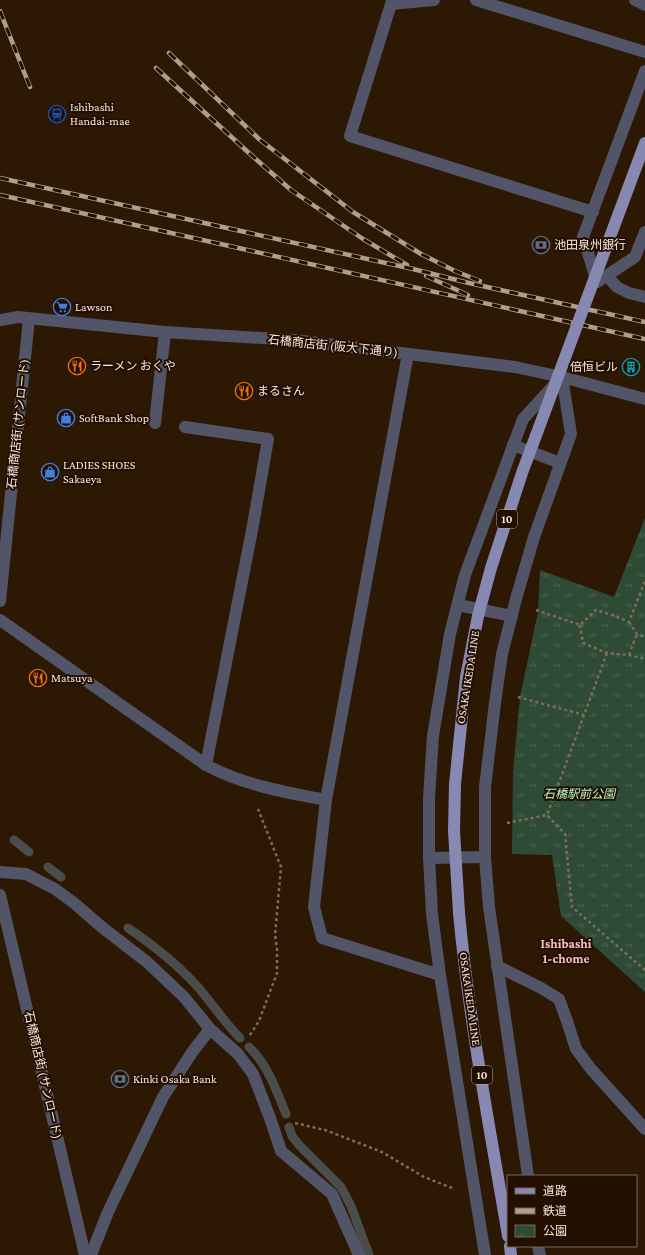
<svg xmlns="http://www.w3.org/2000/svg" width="645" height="1255" font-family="'Crimson Pro','Noto Sans JP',serif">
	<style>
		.park { fill: url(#park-tufts) }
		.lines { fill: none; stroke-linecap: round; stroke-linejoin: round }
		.stream { stroke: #4a4d4c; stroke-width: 9 }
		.path { stroke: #7f6c5a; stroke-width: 2.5; stroke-dasharray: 3 3; stroke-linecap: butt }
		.lane { stroke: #525468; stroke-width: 12 }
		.street { stroke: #525468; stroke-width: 12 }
		.primary { stroke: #8789b3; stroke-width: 12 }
		.rail-casing { stroke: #af9e8e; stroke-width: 4.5 }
		.rail { stroke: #230f00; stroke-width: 3; stroke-dasharray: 9; stroke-linecap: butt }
		.primary-bridge { stroke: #8789b3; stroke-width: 12 }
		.labels { text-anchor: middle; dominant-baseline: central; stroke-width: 4; stroke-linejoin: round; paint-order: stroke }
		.shield { fill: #230f00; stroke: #b8a89a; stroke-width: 1 }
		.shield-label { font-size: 11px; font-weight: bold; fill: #f8e9dc }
		.poi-label { font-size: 12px; fill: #f8e9dc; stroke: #230f00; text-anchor: start }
		.street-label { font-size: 12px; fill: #f8e9dc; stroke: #230f00 }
		.park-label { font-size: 12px; font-style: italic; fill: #aff7bf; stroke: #230f00 }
		.neighbourhood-label { font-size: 13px; font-weight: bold; fill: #f5c1c5; stroke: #230f00 }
	</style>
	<defs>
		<pattern id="park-tufts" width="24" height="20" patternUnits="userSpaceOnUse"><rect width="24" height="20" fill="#2e4b35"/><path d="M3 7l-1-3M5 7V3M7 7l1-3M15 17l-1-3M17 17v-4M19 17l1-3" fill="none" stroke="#4d6552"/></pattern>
	</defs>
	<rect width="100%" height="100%" fill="#2d1803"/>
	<path class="park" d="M645 518V992L561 916 552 855 512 854 513 772 520 697 538 612 540 570 614 597Z"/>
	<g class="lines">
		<g class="stream">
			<path d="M14 840 29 852"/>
			<path d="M48 867 61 877"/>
			<path d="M128 928C153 945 177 964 197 986 212 1003 224 1022 240 1038"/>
			<path d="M249 1047C268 1065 276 1090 286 1114"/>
			<path d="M289 1127 292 1136 299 1145 341 1187 351 1206 369 1255"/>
		</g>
		<g class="path">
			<path d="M536 610 580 625 596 610 615 616 629 622 645 581"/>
			<path d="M629 622 637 634 645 637"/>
			<path d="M580 625 583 643 607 653 629 655 645 659"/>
			<path d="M607 653 547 815 565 834 572 907 645 970"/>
			<path d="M629 655 637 634"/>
			<path d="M518 697 584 715"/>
			<path d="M507 823 547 815"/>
			<path d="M250 1035 259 1021 277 973V949L275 935 281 867 258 809"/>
			<path d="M295 1123 325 1130 382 1152 424 1177 452 1188"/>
		</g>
		<g class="lane">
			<path d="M408 354 326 800 314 907 322 938 440 975"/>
			<path d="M155 423 165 332"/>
			<path d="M185 427 268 439 253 525 206 765"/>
			<path d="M513 445 560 463"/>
			<path d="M0 620 206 765C243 785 284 792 326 800"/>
			<path d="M429 858 485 857"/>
			<path d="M0 872 26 874 55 889 74 903 103 928 147 962 184 997 210 1029 238 1054 253 1074 270 1118 281 1151 332 1194 359 1255"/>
			<path d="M497 966 541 988 559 999 567 1021 576 1049 591 1069 645 1129"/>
			<path d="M91 1255 108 1212 163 1097 193 1051 210 1029"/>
		</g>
		<g class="street">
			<path d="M434 0 391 4 350 136 593 212"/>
			<path d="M476 0 645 52"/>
			<path d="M635 0 645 5"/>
			<path d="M607 276 617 287 629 293 645 297"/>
			<path d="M597 282 583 237 645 71"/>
			<path d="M597 282 635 257 645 232"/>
			<path d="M0 320 18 317 165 332 294 340 515 367 562 377 645 399"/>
			<path d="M0 601 29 319"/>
			<path d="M458 605 512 616"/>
			<path d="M0 895 85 1255"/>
			<path d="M528 1176 489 907 485 857V787L495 703 502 654 516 599 534 537 571 434 562 377"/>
			<path d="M538 1246 540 1255"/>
			<path d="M485 1255 440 975 432 914 429 858V798L433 736 450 634 465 575 523 419 556 383"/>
		</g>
		<g class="primary">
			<path d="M459 913C469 1021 490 1129 508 1236"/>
			<path d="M510 1246 511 1255"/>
		</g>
		<defs>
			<g id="rail">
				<path d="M0 11 30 87"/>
				<path d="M169 53 259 139 353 212 421 254 455 271 480 281"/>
				<path d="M156 68 249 153 291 190 363 239 407 265"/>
				<path d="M0 178 413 269 469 283 645 322"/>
				<path d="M0 195 252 251 645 339"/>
				<path d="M426 276 468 295"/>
			</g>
		</defs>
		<use href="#rail" class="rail-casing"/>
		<use href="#rail" class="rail"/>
		<path class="primary-bridge" d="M459 913 454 831 455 784 466 677 478 616 491 568 522 473 645 143"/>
	</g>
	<defs>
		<symbol id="station-ring" viewBox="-11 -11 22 22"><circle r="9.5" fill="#230f00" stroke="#1a4fb4" stroke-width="1.5"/><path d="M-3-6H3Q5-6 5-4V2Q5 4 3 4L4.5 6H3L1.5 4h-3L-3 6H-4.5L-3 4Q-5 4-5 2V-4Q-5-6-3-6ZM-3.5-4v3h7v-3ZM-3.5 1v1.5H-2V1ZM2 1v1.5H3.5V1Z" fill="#1a4fb4"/></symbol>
		<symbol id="bank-ring" viewBox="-11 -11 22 22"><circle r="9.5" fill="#230f00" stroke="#5c6f8a" stroke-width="1.5"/><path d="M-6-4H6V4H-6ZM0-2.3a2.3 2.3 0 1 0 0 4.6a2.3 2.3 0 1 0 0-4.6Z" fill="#5c6f8a"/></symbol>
		<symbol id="supermarket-ring" viewBox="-11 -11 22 22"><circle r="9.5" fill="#230f00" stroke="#3f7fe0" stroke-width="1.5"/><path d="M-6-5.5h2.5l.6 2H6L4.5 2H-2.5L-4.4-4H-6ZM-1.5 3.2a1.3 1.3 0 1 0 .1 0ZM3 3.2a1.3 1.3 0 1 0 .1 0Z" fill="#3f7fe0"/></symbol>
		<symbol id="restaurant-ring" viewBox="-11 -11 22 22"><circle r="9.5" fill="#230f00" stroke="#e8710a" stroke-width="1.5"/><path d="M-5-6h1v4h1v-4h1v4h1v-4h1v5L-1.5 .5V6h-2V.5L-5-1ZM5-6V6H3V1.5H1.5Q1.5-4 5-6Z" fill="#e8710a"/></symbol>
		<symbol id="building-ring" viewBox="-11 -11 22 22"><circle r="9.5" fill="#230f00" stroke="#0f9aa8" stroke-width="1.5"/><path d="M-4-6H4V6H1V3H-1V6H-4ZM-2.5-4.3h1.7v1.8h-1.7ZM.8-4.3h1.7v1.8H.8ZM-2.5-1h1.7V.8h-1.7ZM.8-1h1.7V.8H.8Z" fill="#0f9aa8"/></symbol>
		<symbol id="shop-ring" viewBox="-11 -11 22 22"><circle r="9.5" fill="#230f00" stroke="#3f7fe0" stroke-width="1.5"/><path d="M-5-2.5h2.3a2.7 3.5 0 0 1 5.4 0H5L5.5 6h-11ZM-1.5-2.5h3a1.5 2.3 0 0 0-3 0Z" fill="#3f7fe0"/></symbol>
	</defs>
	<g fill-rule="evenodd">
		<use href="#station-ring" x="47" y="104" width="20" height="20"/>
		<use href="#bank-ring" x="531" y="235" width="20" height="20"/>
		<use href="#supermarket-ring" x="52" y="297" width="20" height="20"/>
		<use href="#restaurant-ring" x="67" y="356" width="20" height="20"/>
		<use href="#building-ring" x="621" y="357" width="20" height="20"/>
		<use href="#restaurant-ring" x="234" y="381" width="20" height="20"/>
		<use href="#shop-ring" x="56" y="408" width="20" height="20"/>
		<use href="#shop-ring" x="40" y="462" width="20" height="20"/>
		<use href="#restaurant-ring" x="28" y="668" width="20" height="20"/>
		<use href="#bank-ring" x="110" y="1069" width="20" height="20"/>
	</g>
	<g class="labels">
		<g class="shield">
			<rect x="497" y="510" width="20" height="18" rx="3"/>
			<rect x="472" y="1066" width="20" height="18" rx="3"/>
		</g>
		<g class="shield-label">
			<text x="507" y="519">10</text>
			<text x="482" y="1075">10</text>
		</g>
		<g class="poi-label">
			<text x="70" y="107">Ishibashi<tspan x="70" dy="14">Handai-mae</tspan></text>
			<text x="554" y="245">池田泉州銀行</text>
			<text x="75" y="307">Lawson</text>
			<text x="90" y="366">ラーメン おくや</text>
			<text x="618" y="367" text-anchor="end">倍恒ビル</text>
			<text x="257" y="391">まるさん</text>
			<text x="79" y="418">SoftBank Shop</text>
			<text x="63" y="465">LADIES SHOES<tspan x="63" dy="14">Sakaeya</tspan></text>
			<text x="51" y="678">Matsuya</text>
			<text x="133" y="1079">Kinki Osaka Bank</text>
		</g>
		<g class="street-label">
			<text transform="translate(333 346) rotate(6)">石橋商店街 (阪大下通り)</text>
			<text transform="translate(18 424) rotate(-84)">石橋商店街 (サンロード)</text>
			<text transform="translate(468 677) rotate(-81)">OSAKA IKEDA LINE</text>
			<text transform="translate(470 999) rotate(82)">OSAKA IKEDA LINE</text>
			<text transform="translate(43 1075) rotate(77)">石橋商店街 (サンロード)</text>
		</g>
		<g class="park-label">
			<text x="579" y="794">石橋駅前公園</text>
		</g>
		<g class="neighbourhood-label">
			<text x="566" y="943">Ishibashi<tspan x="566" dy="15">1-chome</tspan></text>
		</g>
	</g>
	<rect x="507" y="1175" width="130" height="72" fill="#230f00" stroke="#786658"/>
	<rect x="515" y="1188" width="20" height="6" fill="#8789b3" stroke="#786658"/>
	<text x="543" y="1195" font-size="12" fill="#f8e9dc">道路</text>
	<rect x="515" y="1208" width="20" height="6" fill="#af9e8e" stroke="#786658"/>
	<text x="543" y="1215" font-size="12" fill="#f8e9dc">鉄道</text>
	<rect x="515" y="1225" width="20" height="12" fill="url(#park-tufts)" stroke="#786658"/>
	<text x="543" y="1235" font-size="12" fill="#f8e9dc">公園</text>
</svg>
